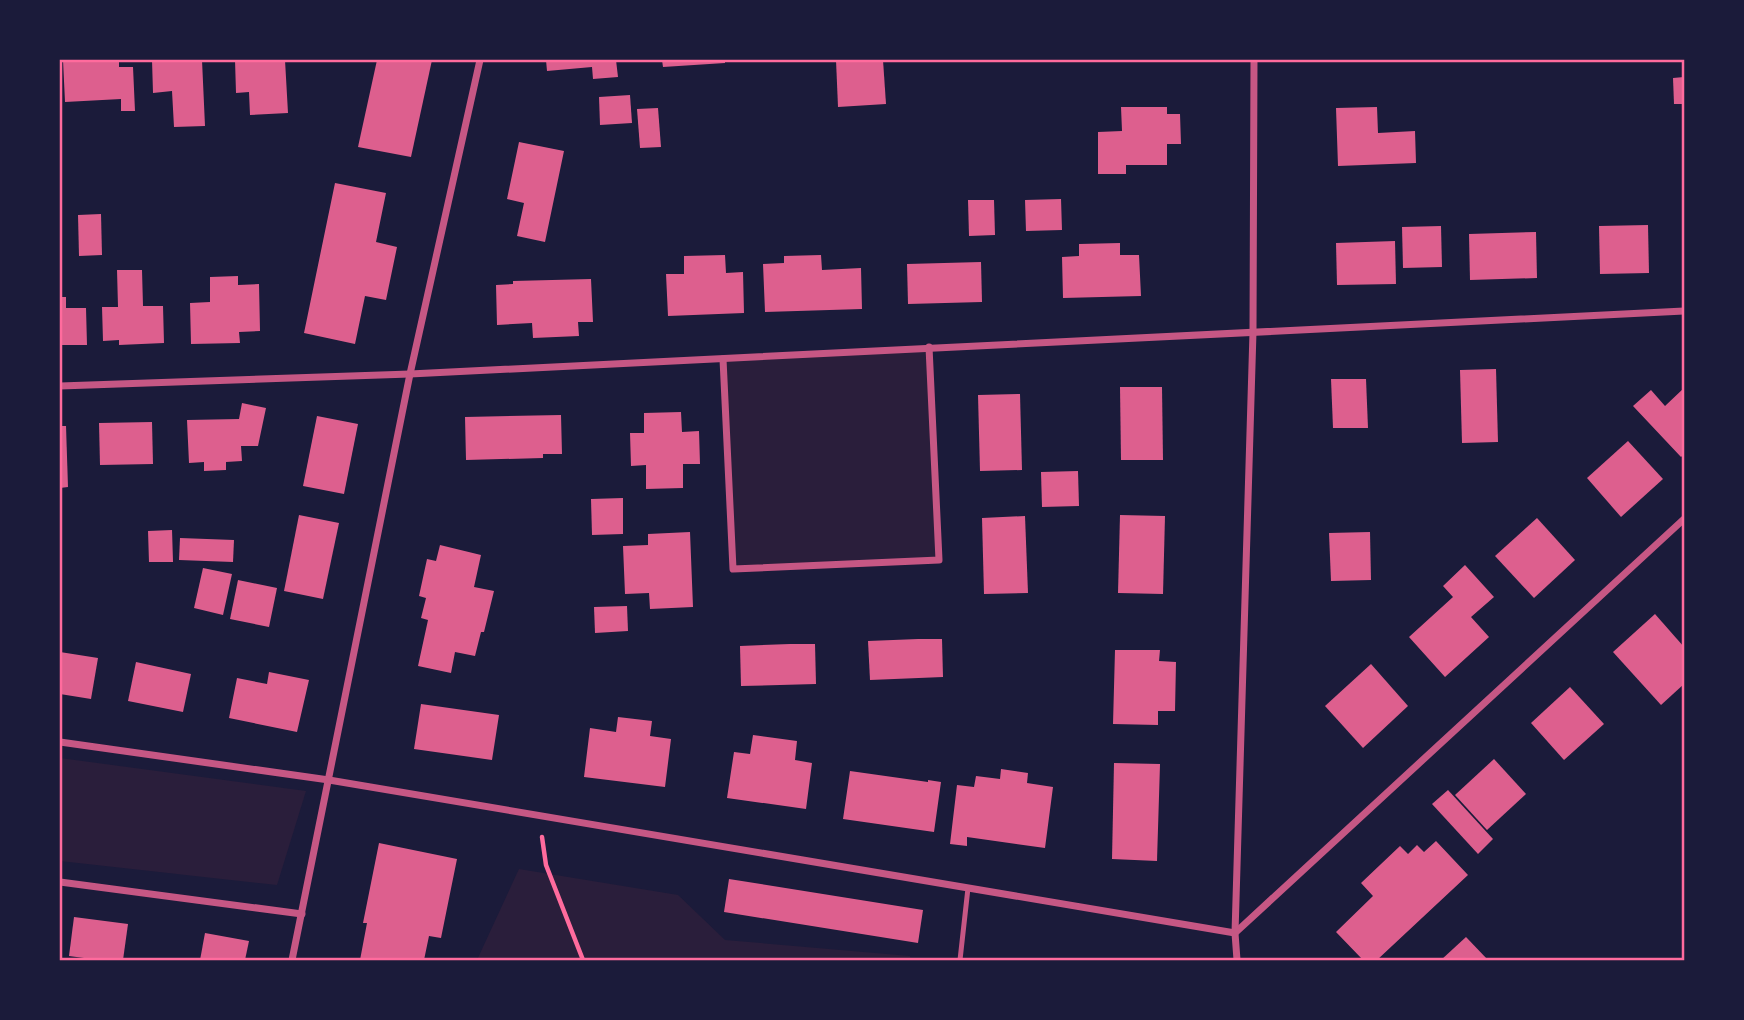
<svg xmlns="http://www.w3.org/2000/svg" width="1744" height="1020" font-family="Jost,sans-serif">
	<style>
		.green { fill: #2a1e3b }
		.building { fill: #dd5f8e }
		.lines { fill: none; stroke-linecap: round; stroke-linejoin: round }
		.path { stroke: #ff6b9d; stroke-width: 4.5 }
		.service { stroke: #c65784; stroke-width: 5 }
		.minor { stroke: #c65784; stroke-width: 7 }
		.neatline { fill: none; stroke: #ff6b9d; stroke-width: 2.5 }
	</style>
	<rect width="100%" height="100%" fill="#1b1b3a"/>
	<g class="green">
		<path d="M929 347 939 560 733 569 723 359Z"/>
		<path d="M60 758 306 791 277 885 60 861Z"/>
		<path d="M519 869 678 895 725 940 910 956 911 960H477Z"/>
	</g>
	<g class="building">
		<path d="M63 60H119V67H133L135 111H121V99L65 102Z"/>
		<path d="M152 60H202L205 126 174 127 172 91 153 93Z"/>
		<path d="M235 60H285L288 113 250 115 249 92 236 93Z"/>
		<path d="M377 60H432L411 157 358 147Z"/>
		<path d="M546 60H616L618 77 593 79 592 67 547 71Z"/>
		<path d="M662 60H725V63L663 67Z"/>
		<path d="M836 60H883L886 104 838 107Z"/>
		<path d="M1684 77V104H1674L1673 78Z"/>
		<path d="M630 95 632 123 600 125 599 97Z"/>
		<path d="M1121 107H1167V114H1180L1181 144H1167V165H1126V174H1098V132L1122 131Z"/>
		<path d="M1377 107 1378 133 1415 131 1416 163 1338 166 1336 108Z"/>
		<path d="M658 108 661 147 640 148 637 109Z"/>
		<path d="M519 142 564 151 545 242 517 236 524 203 507 199Z"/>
		<path d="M335 183 386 193 376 242 397 247 386 300 365 296 355 344 304 333Z"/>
		<path d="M1061 199 1062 230 1026 231 1025 200Z"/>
		<path d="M968 200H994L995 235 969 236Z"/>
		<path d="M101 214 102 255 79 256 78 215Z"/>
		<path d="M1648 225 1649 273 1600 274 1599 226Z"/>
		<path d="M1441 226 1442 267 1403 268 1402 227Z"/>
		<path d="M1536 232 1537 278 1470 280 1469 234Z"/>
		<path d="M1395 241 1396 284 1337 285 1336 243Z"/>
		<path d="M1120 243V255H1139L1141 296 1063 298 1062 257 1079 256V244Z"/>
		<path d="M725 255 726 273 743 272 744 313 668 316 666 274H684V256Z"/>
		<path d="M821 255 822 270 861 268 862 309 765 312 763 264 784 263V256Z"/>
		<path d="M981 262 982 302 908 304 907 264Z"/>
		<path d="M117 270H142L143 306H163L164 343 119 345V340L103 341 102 307H118Z"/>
		<path d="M238 276V285L259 284 260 331 239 332 240 343 191 344 190 303 210 302V277Z"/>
		<path d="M591 279 593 322H578L579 336 533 338 532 323 497 325 496 285 513 284V281Z"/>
		<path d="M60 297H66V308H86L87 345H60Z"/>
		<path d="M1496 369 1498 442 1462 443 1460 370Z"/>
		<path d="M1331 379H1366L1368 428H1333Z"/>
		<path d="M1120 387H1162L1163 460H1121Z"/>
		<path d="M1684 388V454L1681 457 1633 406 1651 390 1665 406Z"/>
		<path d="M1020 394 1022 470 980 471 978 395Z"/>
		<path d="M242 403 266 408 258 446H241L242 461 226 462V470L204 471V462L189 463 187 420 239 419Z"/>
		<path d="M681 412 682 432 699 431 700 464H683V488L646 489V465L631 466 630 433H644V413Z"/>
		<path d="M561 415 562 454H543V458L466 460 465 417Z"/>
		<path d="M317 416 358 424 344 494 303 486Z"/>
		<path d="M152 422 153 464 100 465 99 423Z"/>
		<path d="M60 426H66L68 487 60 488Z"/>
		<path d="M1628 441 1663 479 1621 517 1587 478Z"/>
		<path d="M1078 471 1079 506 1042 507 1041 472Z"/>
		<path d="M623 498V534L592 535 591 499Z"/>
		<path d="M299 515 339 523 323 599 284 591Z"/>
		<path d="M1120 515 1165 516 1163 594 1118 593Z"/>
		<path d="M1025 516 1028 593 984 594 982 518Z"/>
		<path d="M1537 518 1575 560 1534 598 1495 556Z"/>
		<path d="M172 530 173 562H149L148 531Z"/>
		<path d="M690 532 693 607 650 609 649 593 625 594 623 546 648 545V534Z"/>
		<path d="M1370 532 1371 580 1331 581 1329 533Z"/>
		<path d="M180 538 234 540 233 562 179 560Z"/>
		<path d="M440 545 481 555 474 587 494 591 484 632H481L475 656 455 652 451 673 418 666 428 620 421 618 426 598 419 596 427 559 436 561Z"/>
		<path d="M1465 565 1494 597 1471 617 1489 637 1445 677 1409 637 1453 597 1443 586Z"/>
		<path d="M203 568 232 574 223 615 194 608Z"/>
		<path d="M238 580 277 588 269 627 230 619Z"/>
		<path d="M627 606 628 631 595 633 594 607Z"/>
		<path d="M1655 614 1684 647V684L1661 705 1613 652Z"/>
		<path d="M918 639H942L943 677 870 680 868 641Z"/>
		<path d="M790 644H815L816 684 741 686 740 646Z"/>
		<path d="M1115 650H1160L1159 661 1176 662 1175 711H1158V725L1113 724Z"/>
		<path d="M60 652 98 658 91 699 60 694Z"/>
		<path d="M136 662 191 674 183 712 128 701Z"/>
		<path d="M1371 664 1408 706 1363 748 1325 706Z"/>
		<path d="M269 672 309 680 297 732 229 718 237 678 267 684Z"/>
		<path d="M1570 687 1604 724 1564 760 1531 723Z"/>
		<path d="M421 704 499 715 492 760 414 749Z"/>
		<path d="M618 717 652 721 650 736 671 739 665 787 584 777 590 728 616 732Z"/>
		<path d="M753 735 797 741 795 760 812 763 806 809 727 798 734 752 750 754Z"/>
		<path d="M1494 759 1526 794 1487 830 1455 795Z"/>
		<path d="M1114 763 1160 764 1157 861 1112 859Z"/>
		<path d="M1001 769 1028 773 1027 783 1053 787 1045 848 967 837V846L950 844 957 785 974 787 976 776 1000 779Z"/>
		<path d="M850 771 928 782V780L941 782 934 832 843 819Z"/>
		<path d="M1448 790 1493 839 1478 854 1432 804Z"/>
		<path d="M1436 841 1468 875 1377 960H1363L1336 932 1373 896 1361 883 1400 846 1408 854 1417 845 1424 852Z"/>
		<path d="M379 843 457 859 441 938 429 936 424 960H360L367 923H363Z"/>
		<path d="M729 879 923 910 918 943 724 912Z"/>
		<path d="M74 917 128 924 123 960H99L69 956Z"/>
		<path d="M205 933 249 941 245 960H200Z"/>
		<path d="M1466 937 1488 960H1441Z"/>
	</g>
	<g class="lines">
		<path class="path" d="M542 837 546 865 583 960"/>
		<path class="service" d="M960 960 968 888"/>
		<g class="minor">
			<path d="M723 359 733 569 939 560 929 347"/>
			<path d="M60 386 410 374 1684 311"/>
			<path d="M60 742 329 780 1235 933 1684 519"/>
			<path d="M60 882 302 914"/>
			<path d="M292 960 410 374 480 60"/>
			<path d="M1237 960 1235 933 1253 332 1254 60"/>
		</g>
	</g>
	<rect width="1744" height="1020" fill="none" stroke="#1b1b3a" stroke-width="122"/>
	<rect x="61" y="61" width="1622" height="898" class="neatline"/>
</svg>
